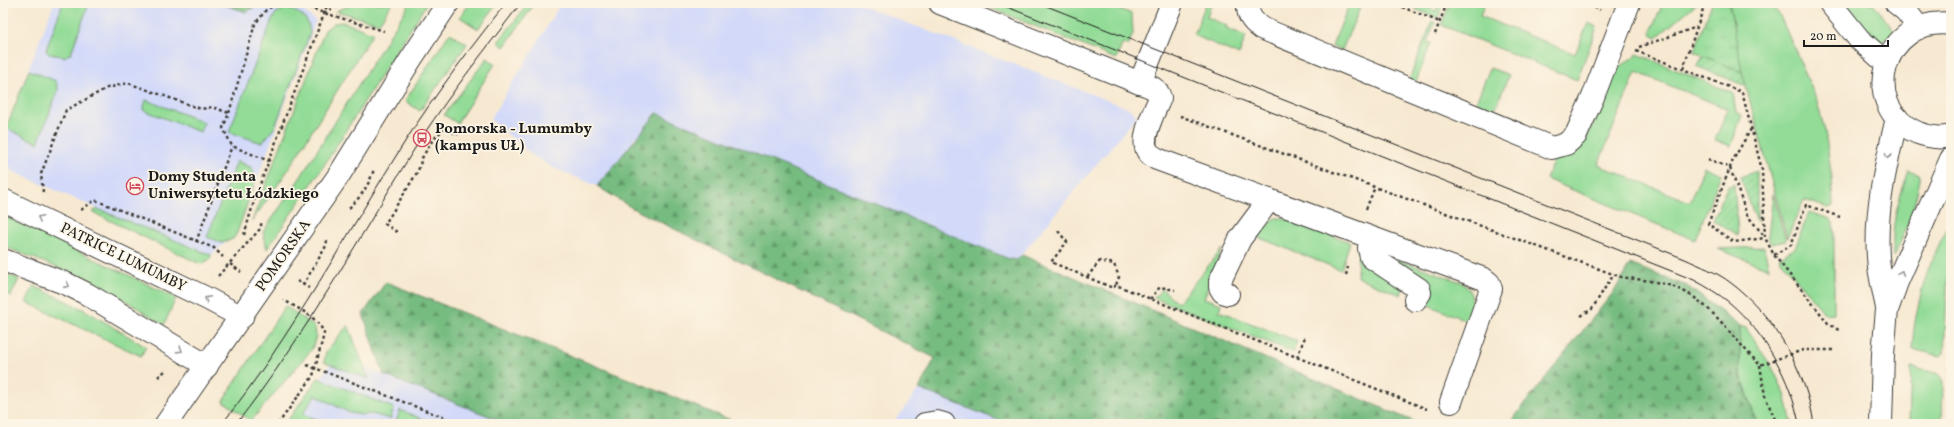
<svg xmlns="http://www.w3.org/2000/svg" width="1954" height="427" font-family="Vollkorn,serif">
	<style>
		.built { fill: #d2d9f9 }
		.grass { fill: #93dc97; stroke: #587c5a }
		.forest { fill: url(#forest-firs); stroke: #496c4e }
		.park { fill: url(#park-tufts); stroke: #587c5a }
		.garden { fill: url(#garden-furrows); stroke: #587c5a }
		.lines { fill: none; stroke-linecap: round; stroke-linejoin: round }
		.minor-casing { stroke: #3d3b37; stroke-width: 24 }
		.path { stroke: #3d3b37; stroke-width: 2.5; stroke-dasharray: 3 3; stroke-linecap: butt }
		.minor { stroke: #fff; stroke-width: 22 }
		.tram { stroke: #1c1c1c; stroke-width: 1 }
		.oneway { stroke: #999 }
		.labels { text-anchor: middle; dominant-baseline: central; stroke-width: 3.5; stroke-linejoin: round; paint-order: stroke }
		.poi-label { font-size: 15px; font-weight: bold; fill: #1c1c1c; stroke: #fcf5e5; text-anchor: start }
		.street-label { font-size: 15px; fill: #1c1c1c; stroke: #fcf5e5 }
	</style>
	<defs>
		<pattern id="forest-firs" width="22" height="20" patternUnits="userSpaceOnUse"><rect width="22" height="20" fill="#76bc80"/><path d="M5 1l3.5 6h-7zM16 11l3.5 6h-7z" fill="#609868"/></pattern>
		<pattern id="park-tufts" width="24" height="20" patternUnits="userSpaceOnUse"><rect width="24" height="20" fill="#93dc97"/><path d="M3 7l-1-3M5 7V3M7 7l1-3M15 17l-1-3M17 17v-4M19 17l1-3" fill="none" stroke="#7ebc82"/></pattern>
		<pattern id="garden-furrows" width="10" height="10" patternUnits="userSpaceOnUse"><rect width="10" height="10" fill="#93dc97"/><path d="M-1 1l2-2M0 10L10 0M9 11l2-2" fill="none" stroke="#7ebc82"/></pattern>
	</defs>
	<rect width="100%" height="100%" fill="#fcf5e5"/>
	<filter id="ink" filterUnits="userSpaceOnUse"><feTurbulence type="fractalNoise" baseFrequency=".025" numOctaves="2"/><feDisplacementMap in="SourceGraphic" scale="8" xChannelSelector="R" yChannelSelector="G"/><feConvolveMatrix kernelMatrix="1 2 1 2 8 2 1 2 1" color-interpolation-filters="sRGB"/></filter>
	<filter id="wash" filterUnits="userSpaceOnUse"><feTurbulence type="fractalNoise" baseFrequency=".012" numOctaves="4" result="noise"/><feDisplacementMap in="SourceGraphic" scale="16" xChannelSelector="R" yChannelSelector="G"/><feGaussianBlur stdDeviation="0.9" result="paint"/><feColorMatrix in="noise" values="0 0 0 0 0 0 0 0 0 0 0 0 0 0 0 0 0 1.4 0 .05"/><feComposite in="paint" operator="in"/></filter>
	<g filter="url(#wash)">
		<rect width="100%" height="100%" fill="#f7e9d1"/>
		<g class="built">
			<path d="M54 3H294L316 21 237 233 211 255 98 209 12 171 3 154V136Z"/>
			<path d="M561 3H856L1130 109 1137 116 1017 260 1009 259 635 137 627 151 597 186 554 168 535 157 490 119 529 57Z"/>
			<path d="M336 356 509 424H290Z"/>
			<path d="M919 389 1008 424H892Z"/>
		</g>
		<g class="grass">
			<path d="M63 3H89L71 53 64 57 48 53 46 50Z"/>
			<path d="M355 3H392L379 23 336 11Z"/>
			<path d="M410 3H427L321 170 267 249 263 232 298 181Z"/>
			<path d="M470 3H498L478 29 460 17Z"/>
			<path d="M529 3H535L504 47 498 42Z"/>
			<path d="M978 3H1104L1132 14 1133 34 1128 46 1123 43 1116 59Z"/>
			<path d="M1206 3H1212L1207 17 1227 26 1226 28 1246 36 1239 55 1194 35Z"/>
			<path d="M1350 3H1362L1342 50 1332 46Z"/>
			<path d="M1439 3H1444L1438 18 1415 9 1417 4 1436 11Z"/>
			<path d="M1450 3H1485L1480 16 1575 54 1588 23 1597 27 1577 80 1441 25Z"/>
			<path d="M1663 3H1697L1657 37 1650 34Z"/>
			<path d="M1729 3H1771L1780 16 1816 98 1825 131 1832 179 1833 206 1828 208 1804 200 1787 238 1742 72Z"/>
			<path d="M1845 3H1873L1895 32 1880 44 1866 30Z"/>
			<path d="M287 8C300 13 309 17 310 33L275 127 262 143 229 132 272 20 276 13Z"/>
			<path d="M1432 21 1435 22 1427 42 1431 43 1416 82 1409 80Z"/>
			<path d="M343 22 373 33 286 173 252 221 325 30 334 23Z"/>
			<path d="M449 34H452L467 44 420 111 405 101Z"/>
			<path d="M1637 54 1733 93 1736 112 1742 115 1731 146 1715 140 1728 109 1636 72 1598 165 1690 202 1704 167 1721 174 1695 240 1546 179 1555 157C1563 155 1572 153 1578 148 1593 135 1608 85 1616 66L1619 67 1635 57Z"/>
			<path d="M487 58 495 64 457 123 444 115Z"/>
			<path d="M1490 68 1509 75 1493 114 1474 107Z"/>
			<path d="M29 70 56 81 58 90 38 143 6 128Z"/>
			<path d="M146 100 204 122 200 132 143 110Z"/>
			<path d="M237 161 252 168 256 179 237 233 233 239 222 243 207 237Z"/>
			<path d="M1909 171 1920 175V180L1912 215 1894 257C1890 226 1898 200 1909 171Z"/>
			<path d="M1773 194 1786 241 1771 244 1768 237Z"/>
			<path d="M98 209 211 255 210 259 202 264 198 263 92 212Z"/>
			<path d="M1809 212 1830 219 1834 224V313L1825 314 1779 258 1795 248Z"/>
			<path d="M3 215 176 298 164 325 119 296 79 276 3 246Z"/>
			<path d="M1276 218H1286L1350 242 1341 270 1252 235 1265 223Z"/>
			<path d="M1951 222V254L1948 271 1944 353 1941 356 1912 349C1915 304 1928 261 1951 222Z"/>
			<path d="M1358 245 1362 255 1403 287 1401 295 1357 277Z"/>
			<path d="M1764 247 1769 269 1718 249Z"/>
			<path d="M1222 249 1204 298 1221 304 1219 311 1297 341 1293 352 1154 298 1162 289 1178 303Z"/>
			<path d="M1380 253 1461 282C1476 293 1473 306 1468 321L1423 303Z"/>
			<path d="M3 273 19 279 11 296 3 292Z"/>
			<path d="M34 286 85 310 146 347 141 356 26 302Z"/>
			<path d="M285 306 315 327 316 336 312 349 251 421 223 401Z"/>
			<path d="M348 325 369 379 324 362 326 352Z"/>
			<path d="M1740 326 1746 328 1773 369 1785 394 1792 424H1757L1740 371Z"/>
			<path d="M1911 367 1939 374 1943 379 1942 424H1909Z"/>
			<path d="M318 378 394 408 390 419 373 414 362 415 350 413 315 395 303 414 321 421V424H285Z"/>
			<path d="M400 410 434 424H402L396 422Z"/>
		</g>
		<g class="forest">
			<path d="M219 3H255L253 8 246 12Z"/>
			<path d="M657 113 1009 259 1017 260 1022 255 1420 424H1008L919 389 935 358 632 208 597 186Z"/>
			<path d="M1630 264 1687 286 1740 326V374L1757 424H1509L1615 290Z"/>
			<path d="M386 282 741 424H509L384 375 363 314Z"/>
		</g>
		<path class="park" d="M1712 3H1729L1742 72 1694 52Z"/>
		<g class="garden">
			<path d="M1704 56 1742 72 1746 86 1696 66Z"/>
			<path d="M1757 171V222L1740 177Z"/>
			<path d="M1734 184 1738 235 1713 221 1727 187Z"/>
		</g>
	</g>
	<g filter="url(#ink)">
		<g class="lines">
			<defs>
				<g id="minor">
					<path d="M940 3 1140 83 1172 3"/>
					<path d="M1248 3C1247 15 1252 21 1261 28L1552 148 1566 144 1576 135 1593 97 1629 3"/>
					<path d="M1830 3 1859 39 1886 63"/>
					<path d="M1896 3 1906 11 1919 28"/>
					<path d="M1951 24C1884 15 1856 107 1918 133 1929 137 1940 139 1951 136"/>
					<path d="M1140 83C1149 86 1158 88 1160 98 1155 110 1138 142 1149 153 1151 156 1155 157 1157 159L1484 279 1489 283 1491 289 1451 402"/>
					<path d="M3 200 206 298 242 317"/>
					<path d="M1373 239 1369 248 1371 257 1419 289 1420 293 1415 300"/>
					<path d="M3 260 67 284 87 294 207 366"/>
					<path d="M1228 294 1223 292 1220 287V281L1240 239 1269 200"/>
					<path d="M1887 308C1884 292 1879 274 1878 257 1875 209 1886 164 1897 118"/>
					<path d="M166 424 339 175 411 59 448 3"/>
					<path d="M925 424 937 422 944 424"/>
					<path d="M1881 424 1883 354 1887 310 1897 282 1951 159"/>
				</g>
			</defs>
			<use href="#minor" class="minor-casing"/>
			<g class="path">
				<path d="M297 3 324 13 384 31"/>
				<path d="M1402 7 1440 22"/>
				<path d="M1594 7 1600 10"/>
				<path d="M324 13 343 3"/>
				<path d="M1435 34 1447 3"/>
				<path d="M1639 47 1697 27"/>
				<path d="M1636 51 1742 92 1762 170 1765 238 1774 255 1828 323 1840 331"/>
				<path d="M1683 69 1705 3"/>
				<path d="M229 113 255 24 266 10 278 3"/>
				<path d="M1180 116 1621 277C1640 280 1663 281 1681 290 1712 304 1735 341 1760 365L1803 350H1833"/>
				<path d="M1751 129 1733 160 1708 224 1734 242 1765 238"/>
				<path d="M1708 159 1730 168 1747 215 1765 237"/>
				<path d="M43 192 41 174 66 110 107 88 128 83 201 109 212 107 229 113 223 128 232 146 269 161"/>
				<path d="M349 208C361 197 369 185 374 169"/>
				<path d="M1366 209 1375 187"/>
				<path d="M81 210 95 200 214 248 223 257"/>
				<path d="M1058 231 1067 242 1051 262 1113 288 1116 285 1427 409"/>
				<path d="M397 232 385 224 418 171 422 158 432 141 445 127 458 135"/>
				<path d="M244 235 256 195 328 3"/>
				<path d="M196 242 232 146"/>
				<path d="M1774 255 1791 245 1806 205 1840 217"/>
				<path d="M230 264 241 272"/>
				<path d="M1346 275 1348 267"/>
				<path d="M218 276 260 229 262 221"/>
				<path d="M1087 277 1100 261 1114 264 1119 277 1116 285"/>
				<path d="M297 281 309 288"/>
				<path d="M303 285 325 248 328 238"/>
				<path d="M1150 299 1160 287 1175 290"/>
				<path d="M1581 316 1592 309 1613 275"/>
				<path d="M1297 357 1305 337"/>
				<path d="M307 365 461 424"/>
				<path d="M1760 365 1765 396 1777 424"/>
				<path d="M1948 368 1951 370"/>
				<path d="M158 377 165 371"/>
				<path d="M278 424 313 376 324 334C319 317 298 309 284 300"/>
			</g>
			<use href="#minor" class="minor"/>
			<g class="tram">
				<path d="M997 3 1694 280C1707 287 1719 294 1730 303 1765 333 1791 380 1799 424"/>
				<path d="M1039 3 1685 259C1700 266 1717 272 1731 283 1774 315 1806 370 1814 424"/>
				<path d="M222 424C292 335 346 235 406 140 437 92 471 47 506 3"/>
				<path d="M236 424C307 334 361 233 422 137 453 90 487 47 521 3"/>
			</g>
		</g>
		<defs><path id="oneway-chevron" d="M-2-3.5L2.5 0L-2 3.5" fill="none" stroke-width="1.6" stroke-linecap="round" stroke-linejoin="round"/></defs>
		<g class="oneway">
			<use href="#oneway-chevron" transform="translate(1888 156) rotate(104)"/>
			<use href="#oneway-chevron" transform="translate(40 218) rotate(-154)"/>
			<use href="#oneway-chevron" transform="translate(1901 273) rotate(-66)"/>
			<use href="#oneway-chevron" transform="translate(67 285) rotate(24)"/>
			<use href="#oneway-chevron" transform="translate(207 299) rotate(-153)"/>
			<use href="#oneway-chevron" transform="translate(180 350) rotate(32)"/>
		</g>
	</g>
	<defs>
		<symbol id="bus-ring" viewBox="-11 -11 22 22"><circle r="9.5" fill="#fcf5e5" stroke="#d1495b" stroke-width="1.5"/><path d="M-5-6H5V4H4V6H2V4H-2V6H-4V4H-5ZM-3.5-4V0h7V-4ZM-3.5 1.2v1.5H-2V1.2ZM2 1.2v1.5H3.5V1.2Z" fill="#d1495b"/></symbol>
		<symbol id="hotel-ring" viewBox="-11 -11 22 22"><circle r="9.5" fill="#fcf5e5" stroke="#d1495b" stroke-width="1.5"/><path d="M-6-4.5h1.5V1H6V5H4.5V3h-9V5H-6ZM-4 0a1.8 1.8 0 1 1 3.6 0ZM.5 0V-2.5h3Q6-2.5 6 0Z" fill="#d1495b"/></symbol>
	</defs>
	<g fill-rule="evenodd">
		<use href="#bus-ring" x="412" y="128" width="20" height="20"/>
		<use href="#hotel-ring" x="125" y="176" width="20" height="20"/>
	</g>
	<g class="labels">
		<g class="poi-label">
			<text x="435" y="129">Pomorska - Lumumby<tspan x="435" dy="17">(kampus UŁ)</tspan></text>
			<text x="148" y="177">Domy Studenta<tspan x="148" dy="17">Uniwersytetu Łódzkiego</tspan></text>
		</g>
		<g class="street-label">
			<text transform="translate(284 256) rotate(-55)">POMORSKA</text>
			<text transform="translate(123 258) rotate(26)">PATRICE LUMUMBY</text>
		</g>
	</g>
	<rect width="1954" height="427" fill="none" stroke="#fcf5e5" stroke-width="16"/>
	<path d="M1804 40v6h84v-6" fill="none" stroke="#1c1c1c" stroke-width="2"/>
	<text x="1810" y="40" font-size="12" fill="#1c1c1c" stroke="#fcf5e5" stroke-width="3" paint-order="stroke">20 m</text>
</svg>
